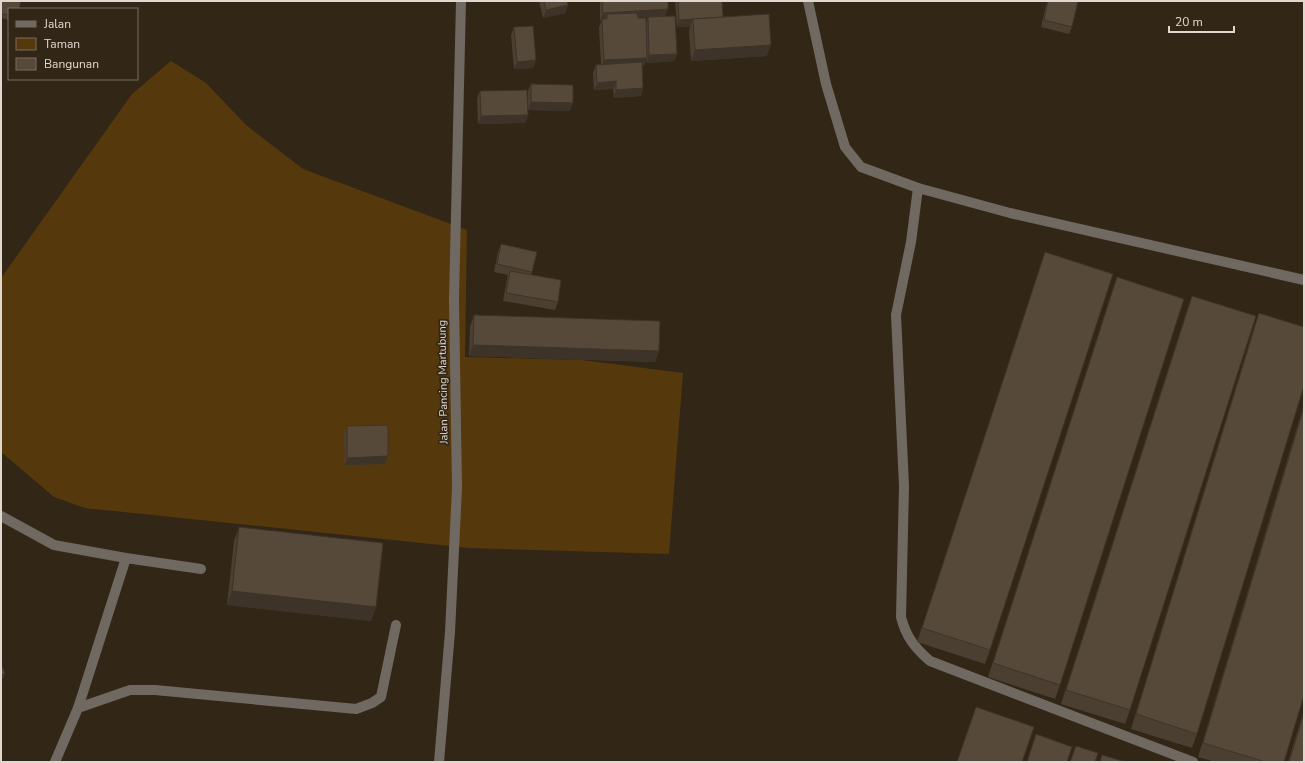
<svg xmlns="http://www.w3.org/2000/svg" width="1305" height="763" font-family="'Nunito Sans',sans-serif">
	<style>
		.green { fill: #56380d }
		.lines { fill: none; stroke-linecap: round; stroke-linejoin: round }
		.minor { stroke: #706962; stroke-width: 10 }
		.wall { fill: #4b3f31; fill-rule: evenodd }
		.shaded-wall { fill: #3d3328 }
		.building { fill: #574939; stroke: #3d3328 }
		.labels { text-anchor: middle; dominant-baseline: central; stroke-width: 3.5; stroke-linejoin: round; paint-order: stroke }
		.street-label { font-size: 11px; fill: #e0d8ce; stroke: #322617 }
	</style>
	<rect width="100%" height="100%" fill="#322617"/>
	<path class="green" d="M171 61 206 83 246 125 303 169 467 230 465 357 582 360 683 373 669 554 469 548 85 508 54 497 1 452V278L132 94Z"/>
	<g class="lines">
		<g class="minor">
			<path d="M808 1 826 84 845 147 861 167 918 188 911 242 896 315 904 486 901 617C906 637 915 648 930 661L1193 762"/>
			<path d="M918 188 1010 213 1304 280"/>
			<path d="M1 516 54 545 126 558 201 569"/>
			<path d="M78 708 126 558"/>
			<path d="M55 762 78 708 130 690H155L356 709 372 703 381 697 396 625"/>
			<path d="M439 762 450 632 457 488 454 299 461 1"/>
		</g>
	</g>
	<g class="wall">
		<path d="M1 1H21L9 9V20L1 18Z"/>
		<path d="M539 1H567L568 5 565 13 543 18Z"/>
		<path d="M600 1H668L665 17 677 54 674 61 647 63 646 59 644 66H642L643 88 641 96 614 98 613 89 594 90 593 73 596 65H601L599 27 602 20 600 21ZM646 18H648L646 23Z"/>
		<path d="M675 1H722L723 17 767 56 691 61 689 31 690 27H677Z"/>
		<path d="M1047 1H1078L1072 27 1069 34 1041 27Z"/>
		<path d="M514 27 536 60 533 68 514 69 511 35Z"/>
		<path d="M531 84 570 111 528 110V91Z"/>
		<path d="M480 91 528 115 525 123 478 124 477 98Z"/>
		<path d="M501 244 532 272 531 275 558 302 555 310 503 301 507 279 508 275 494 272 498 252Z"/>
		<path d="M1045 252 990 650 985 664 917 642Z"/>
		<path d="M1117 277 1060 685 1055 699 988 677 1112 291Z"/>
		<path d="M1192 296 1130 710 1125 724 1061 704 1187 310Z"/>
		<path d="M1259 313 1197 734 1192 748 1131 729 1254 327Z"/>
		<path d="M474 315 659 351 655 362 469 356 470 327Z"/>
		<path d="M1304 404V695L1284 762H1215L1198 757Z"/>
		<path d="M347 426 388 456 385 464 345 465 344 433Z"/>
		<path d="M239 527 376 607 371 621 227 605 234 541Z"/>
		<path d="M1304 710V762H1288Z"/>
	</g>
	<g class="shaded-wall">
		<path d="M568 5 565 13 543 18 546 10Z"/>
		<path d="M668 9 665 17 607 20V14L605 20 602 19V20L600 21 603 13Z"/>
		<path d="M723 17 693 19 690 27H677L679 20Z"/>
		<path d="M771 45 767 56 691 61 695 50Z"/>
		<path d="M677 54 674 61 647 63 649 55Z"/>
		<path d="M647 58 644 66 601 68 604 60Z"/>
		<path d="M536 60 533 68 514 69 517 62Z"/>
		<path d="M616 81 613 89 594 90 597 83Z"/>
		<path d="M643 88 641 96 614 98 616 90Z"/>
		<path d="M531 102 573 103 570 111 528 110Z"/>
		<path d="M528 115 525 123 478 124 481 116Z"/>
		<path d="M473 345 659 351 655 362 469 356Z"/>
		<path d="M388 456 385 464 345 465 347 458Z"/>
		<path d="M232 591 376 607 371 621 227 605Z"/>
		<path d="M5 674 4 678 1 679V675Z"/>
	</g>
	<g class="building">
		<path d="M2 1H21L19 9H9V15L1 14V5Z"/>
		<path d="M544 1H567L568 5 546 10Z"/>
		<path d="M602 1H668V9L603 13Z"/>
		<path d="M678 1H722L723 17 679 20Z"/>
		<path d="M1048 1H1078L1072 27 1044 20Z"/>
		<path d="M637 13 638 18H646L647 58 604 60 602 19H607V14Z"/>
		<path d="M769 14 771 45 695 50 693 19Z"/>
		<path d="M675 16 677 54 649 55 648 17Z"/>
		<path d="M533 26 536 60 517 62 514 27Z"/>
		<path d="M642 62 643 88 616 90V81L597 83 596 65Z"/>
		<path d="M531 84 573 85V103L531 102Z"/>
		<path d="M527 90 528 115 481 116 480 91Z"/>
		<path d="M501 244 537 252 532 272 497 264Z"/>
		<path d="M1045 252 1113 274 990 650 922 628Z"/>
		<path d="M510 271 561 280 558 302 506 293Z"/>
		<path d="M1117 277 1184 299 1060 685 993 663Z"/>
		<path d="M1192 296 1256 316 1130 710 1066 690Z"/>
		<path d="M1259 313 1304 327V386L1197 734 1136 714Z"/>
		<path d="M474 315 660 321 659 351 473 345Z"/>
		<path d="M1304 407V695L1284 762H1266L1203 743Z"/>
		<path d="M388 425V456L347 458V426Z"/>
		<path d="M239 527 383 543 376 607 232 591Z"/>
		<path d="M1 664 5 674 1 675Z"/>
		<path d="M976 707 1034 727 1022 762H957Z"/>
		<path d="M1304 713V762H1289Z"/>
		<path d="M1036 734 1072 747 1067 762H1027Z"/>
		<path d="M1076 746 1098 753 1095 762H1070Z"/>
		<path d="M1102 755 1126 762H1100Z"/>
	</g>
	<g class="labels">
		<g class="street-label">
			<text transform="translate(443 382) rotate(-91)">Jalan Pancing Martubung</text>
		</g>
	</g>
	<rect width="1305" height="763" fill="none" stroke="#e0d8ce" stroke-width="4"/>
	<rect x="8" y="8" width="130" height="72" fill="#322617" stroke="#786d60"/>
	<rect x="16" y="21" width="20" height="6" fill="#706962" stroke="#786d60"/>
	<text x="44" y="28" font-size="12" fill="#e0d8ce">Jalan</text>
	<rect x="16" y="38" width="20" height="12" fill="#56380d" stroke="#786d60"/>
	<text x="44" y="48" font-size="12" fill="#e0d8ce">Taman</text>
	<rect x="16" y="58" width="20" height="12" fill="#574939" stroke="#786d60"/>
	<text x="44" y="68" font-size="12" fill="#e0d8ce">Bangunan</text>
	<path d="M1169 26v6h65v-6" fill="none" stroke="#e0d8ce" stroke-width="2"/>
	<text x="1175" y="26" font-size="12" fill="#e0d8ce" stroke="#322617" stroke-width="3" paint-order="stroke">20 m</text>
</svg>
